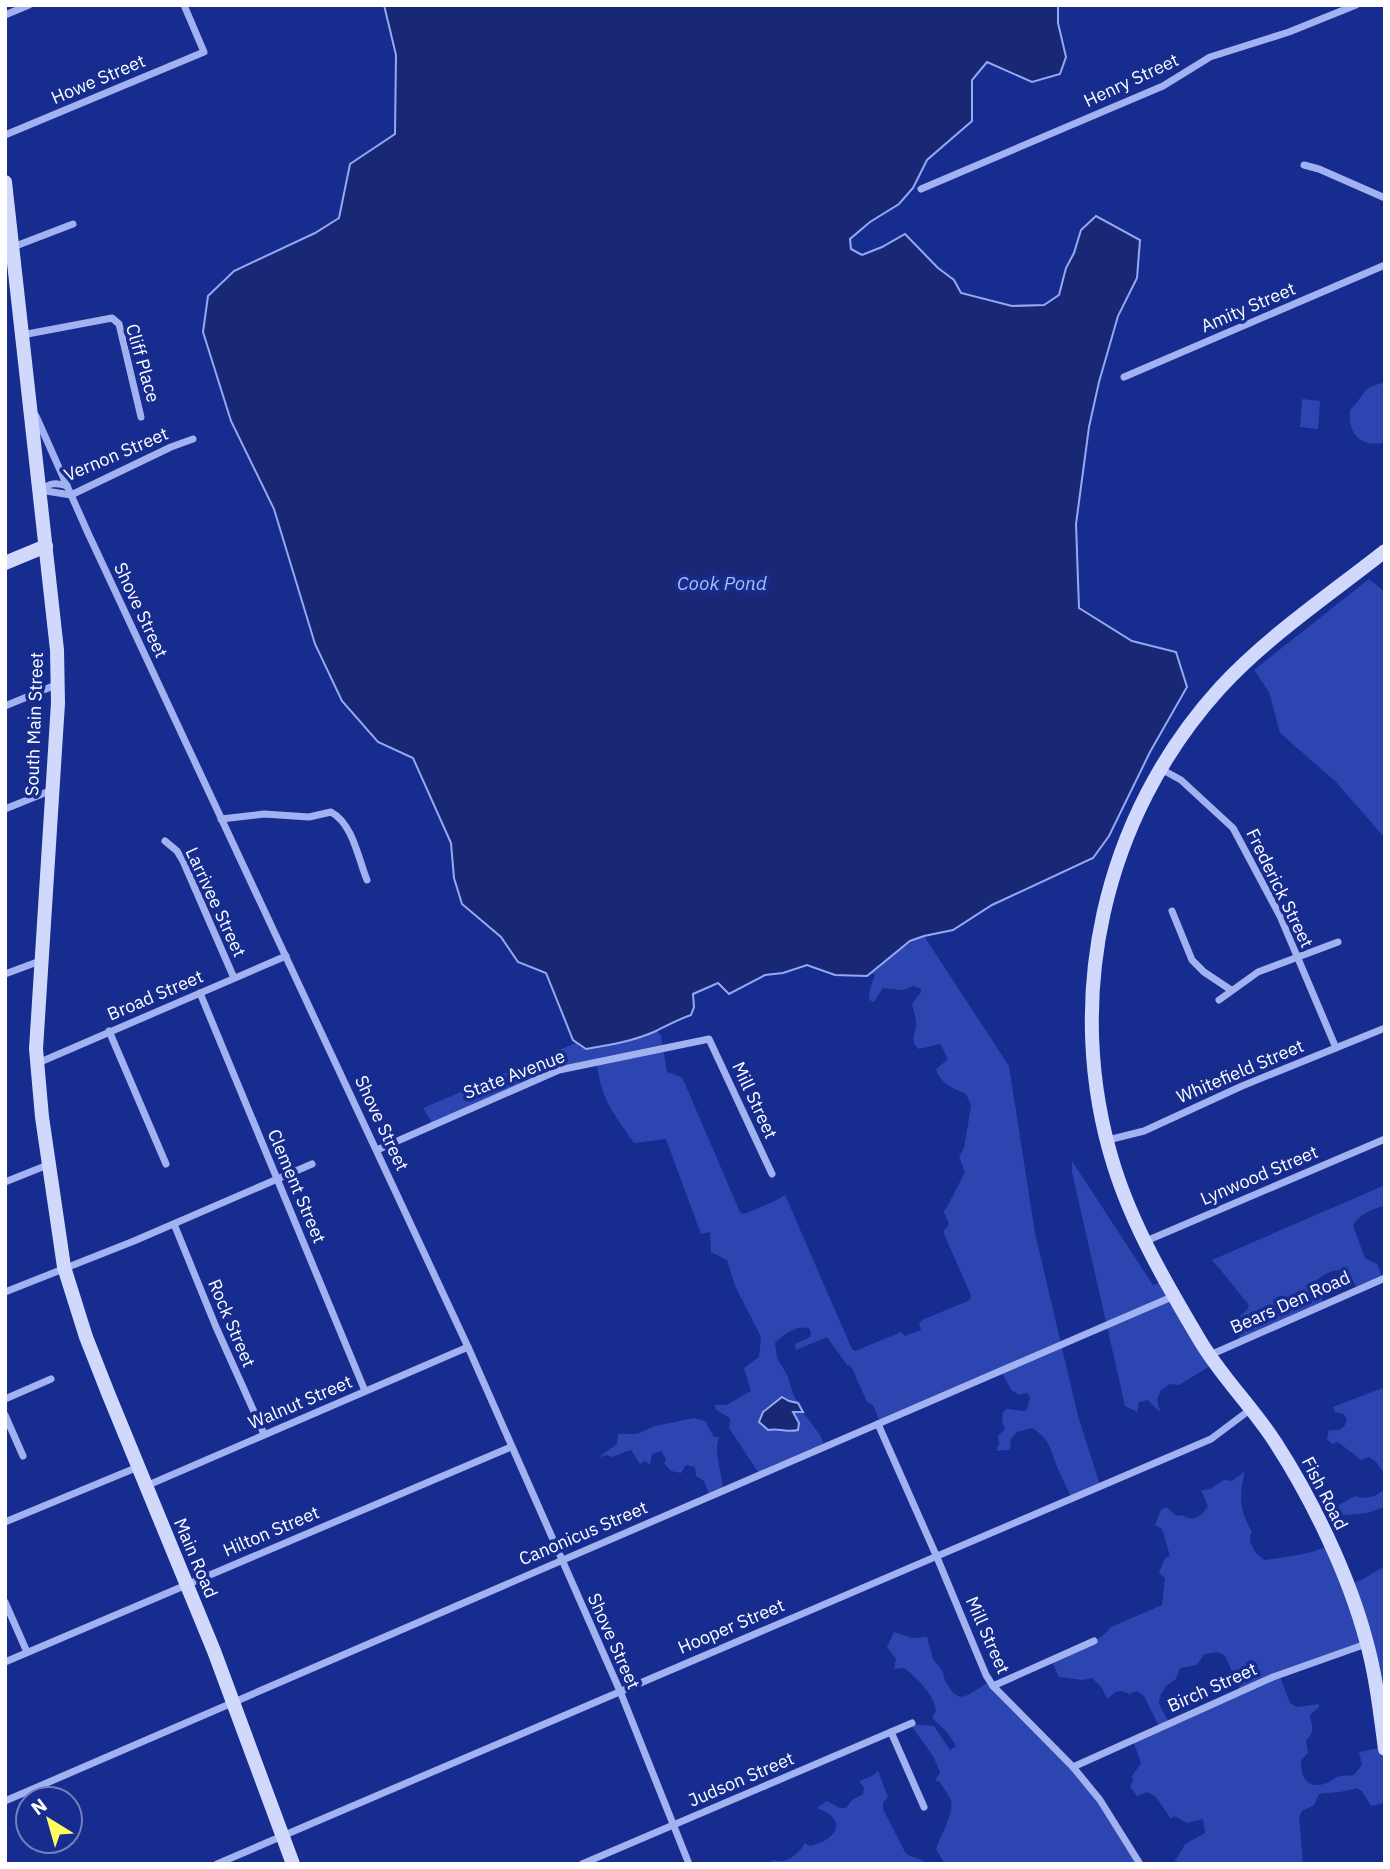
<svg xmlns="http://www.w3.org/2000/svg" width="1390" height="1869" font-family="'IBM Plex Sans',sans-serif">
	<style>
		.green { fill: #2c45b0; fill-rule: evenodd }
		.water { fill: #182874; stroke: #95a8f3; stroke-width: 2 }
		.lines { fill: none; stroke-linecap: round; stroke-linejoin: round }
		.minor { stroke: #a2b1f0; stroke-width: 7 }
		.secondary { stroke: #d0d8fb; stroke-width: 14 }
		.labels { text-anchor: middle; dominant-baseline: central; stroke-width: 7; stroke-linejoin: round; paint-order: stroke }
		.street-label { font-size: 18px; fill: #fff; stroke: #162c8f }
		.water-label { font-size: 19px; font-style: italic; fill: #aebdf7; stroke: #162c8f }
	</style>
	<rect width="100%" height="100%" fill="#162c8f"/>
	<g class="green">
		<path d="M1385 382V443C1360 447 1348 435 1350 410 1368 393 1357 390 1385 382Z"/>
		<path d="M1302 399 1320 401 1318 429 1300 427Z"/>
		<path d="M1369 579 1385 592V838L1335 781 1280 733 1269 692 1254 670Z"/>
		<path d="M924 936 1009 1066 1035 1233 1078 1416 1100 1485 1071 1497C1067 1488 1063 1479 1059 1471 1050 1452 1052 1440 1032 1428L1017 1432 1010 1440 1011 1447 1009 1450 996 1451 999 1444 998 1436 1005 1429 1002 1421 1003 1412 1007 1409 1024 1411 1027 1409 1030 1398 1027 1393 1019 1395 1011 1390 1002 1373 879 1420 873 1405 867 1402 851 1366 847 1365 827 1337 796 1350 795 1344 810 1337 811 1333 809 1328C796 1325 784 1334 775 1343 777 1364 779 1359 787 1375 791 1385 792 1394 798 1403L789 1401 781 1428 790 1432 798 1430 799 1423 793 1412H803L820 1435 825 1447 760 1475 729 1428 730 1418 716 1410 715 1405H726L751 1391 744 1368 759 1357 761 1337 735 1286 727 1260 711 1252 710 1232 701 1234 666 1139 634 1143C614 1114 602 1101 597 1065L557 1069 432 1123 423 1108 578 1042 580 1047 586 1049 626 1041 657 1031 661 1036 667 1072 681 1077 685 1084 740 1212 744 1214 775 1201 785 1195 852 1349 855 1351 901 1332 905 1336 921 1330 919 1324 922 1320 970 1300 971 1295 943 1232 949 1224 943 1210 946 1209 965 1172 959 1157 964 1148 970 1112 971 1105 966 1094C953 1089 940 1083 936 1069L948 1059 940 1044 919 1049C908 1040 917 1034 916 1022 916 1016 913 1010 912 1004L921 992V989L913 986 903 990 883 988 874 1002 869 1000 870 989 875 975 871 973C890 960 903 944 924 936Z"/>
		<path d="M1072 1161 1153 1285 1166 1280 1215 1363 1179 1385 1170 1384 1161 1390 1157 1399 1160 1412 1148 1400 1139 1402 1137 1412 1125 1406 1072 1172Z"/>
		<path d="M1385 1185V1206C1373 1208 1358 1215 1353 1226L1365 1258 1377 1264 1382 1277 1359 1291C1344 1267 1339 1264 1315 1281L1324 1305 1240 1339 1234 1321 1247 1310 1249 1305C1236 1290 1225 1274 1212 1260Z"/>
		<path d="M1385 1387V1474L1376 1462 1369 1457 1361 1460 1338 1442 1332 1444 1327 1439 1329 1430C1338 1431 1344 1430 1347 1420L1344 1414 1335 1412 1333 1407Z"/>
		<path d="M694 1418 705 1421 714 1437H719C713 1456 723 1472 723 1491L710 1496 704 1481 696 1476 695 1467 686 1465 681 1473 671 1471 664 1463 666 1459 661 1451 652 1454 650 1465 645 1461 640 1464 631 1450 612 1457 606 1455 598 1458 617 1444 618 1434H637L655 1426Z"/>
		<path d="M1245 1471C1239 1497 1239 1509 1252 1532 1246 1542 1256 1555 1265 1560 1286 1557 1307 1555 1328 1546L1348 1585 1363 1579 1385 1566V1803L1371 1806 1362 1791 1356 1788C1344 1793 1332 1792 1319 1794L1314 1805 1302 1811 1299 1817 1303 1864H1182L1174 1860 1177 1858 1185 1844 1205 1833 1203 1819 1187 1823 1174 1816 1171 1819 1156 1797 1147 1792 1137 1796 1130 1787 1133 1781 1132 1776 1141 1763 1133 1741 1159 1726 1144 1696 1137 1691 1129 1694C1119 1688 1115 1692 1107 1699L1102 1688 1092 1678 1083 1680 1059 1677 1051 1660C1069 1651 1100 1643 1111 1627L1162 1605 1165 1578 1159 1573 1165 1558 1170 1556 1162 1529 1155 1525 1161 1510 1167 1507 1176 1516 1182 1515C1193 1522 1201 1518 1208 1506L1201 1490 1210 1489 1224 1480 1232 1481ZM1367 1646 1384 1747 1359 1752 1362 1765 1354 1775C1348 1776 1341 1775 1337 1777 1333 1779 1330 1782 1327 1783 1307 1790 1301 1778 1301 1760L1308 1753 1306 1741C1317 1728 1311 1728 1310 1715L1319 1707V1704L1297 1707 1290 1703 1279 1674ZM1218 1652 1225 1656 1240 1689 1168 1721 1159 1704 1160 1696 1167 1685 1176 1679 1180 1668 1197 1665 1204 1654Z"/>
		<path d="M1385 1488V1507L1367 1513 1335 1516 1320 1523 1318 1521 1326 1515 1335 1513 1339 1505 1355 1496C1366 1500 1377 1497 1385 1488Z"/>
		<path d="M894 1632 912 1638 927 1637 933 1659 943 1672 945 1681 953 1693 960 1697 968 1695 990 1681 1074 1766 1138 1864H945L936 1849C940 1836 954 1814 951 1801 949 1795 943 1787 939 1781H935L940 1772 933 1756 910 1724 934 1726 950 1750 956 1746 947 1732 932 1718 936 1711C934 1694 917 1678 904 1668L894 1669 896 1659 887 1647Z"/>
		<path d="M878 1771 888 1797 883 1802V1809L905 1852C911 1859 921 1857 927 1864H765L774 1860C787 1865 799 1853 805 1843L810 1846C837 1840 849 1820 817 1808L827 1801 840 1808H846L852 1800 863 1794 864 1788 859 1781 872 1776Z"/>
	</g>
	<g class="water">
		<path d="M384 5H1058V23L1066 57 1060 74 1032 82 987 62 972 80V121L927 160 913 188 899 204 870 222 850 239 851 249 862 255 882 247 905 234 938 268 954 280 961 293 1012 306 1044 305 1059 295 1066 268 1074 253 1081 230 1096 216 1140 240 1137 278 1118 316 1099 382 1089 427 1076 524 1079 608 1132 641 1176 652 1187 687 1150 752 1109 836 1093 858 992 905 953 930 924 936 910 941 867 976 835 975 807 965 783 973 765 975 729 994 718 983 693 994 694 1007 691 1015C679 1019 668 1025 656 1031 634 1041 610 1045 586 1049L573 1040 546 973 518 962 501 937 462 904 454 878 451 843 413 758 378 742 342 701 315 644 274 509 231 421 203 332 208 296 234 271 315 233 339 218 350 164 395 134 396 55Z"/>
		<path d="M782 1397 789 1401 798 1403 803 1412H793L799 1423 798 1430C787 1433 781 1428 768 1430L759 1422 763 1412Z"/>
	</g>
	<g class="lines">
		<g class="minor">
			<path d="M5 15 29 5"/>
			<path d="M5 135 204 52 184 5"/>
			<path d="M1304 165 1319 169 1385 198"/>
			<path d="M921 189 1163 86 1210 57 1289 32 1356 5"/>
			<path d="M13 247 73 224"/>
			<path d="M22 335 112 318 119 324 141 417"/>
			<path d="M1124 377 1385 265"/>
			<path d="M36 416 88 533 468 1347 620 1691 689 1864"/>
			<path d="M40 490 71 495 171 447 193 439"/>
			<path d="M40 490C50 483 56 482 67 486"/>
			<path d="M5 706 58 684"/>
			<path d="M1161 769 1181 780 1233 828 1280 916 1336 1048"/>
			<path d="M5 809 52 790"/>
			<path d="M221 819 264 814 309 817 331 812C353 824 358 858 367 880"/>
			<path d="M165 841 177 851 183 861 234 978"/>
			<path d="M1172 911 1192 960 1204 972 1231 990"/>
			<path d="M5 974 40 961"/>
			<path d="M200 993 365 1391"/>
			<path d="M1219 1000 1258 972 1338 942"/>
			<path d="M109 1031 166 1164"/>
			<path d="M38 1063 286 956"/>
			<path d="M1108 1140 1144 1131 1242 1086 1385 1028"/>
			<path d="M377 1150 559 1070 709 1039 772 1174"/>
			<path d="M5 1182 50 1164"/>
			<path d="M174 1224 216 1327 264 1434"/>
			<path d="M1146 1241 1385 1139"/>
			<path d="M5 1292 134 1241 312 1164"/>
			<path d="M1210 1355 1385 1278"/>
			<path d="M5 1399 51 1379"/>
			<path d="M5 1415 23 1456"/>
			<path d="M878 1424 936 1555 986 1675 993 1686 1073 1767 1100 1800 1140 1864"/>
			<path d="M146 1486 468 1347"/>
			<path d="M5 1522 138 1467"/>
			<path d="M5 1602 27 1652"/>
			<path d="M5 1662 511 1447"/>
			<path d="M993 1686 1094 1641"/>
			<path d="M891 1732 924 1807"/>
			<path d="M1073 1767 1273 1677 1366 1644"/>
			<path d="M5 1801 1174 1296"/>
			<path d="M217 1864 1211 1439 1251 1409"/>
			<path d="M582 1864 912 1723"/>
		</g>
		<g class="secondary">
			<path d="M5 182 57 650 58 703 36 1049 42 1117 64 1267 86 1337 108 1393 214 1651 293 1864"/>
			<path d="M1385 551C1329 595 1268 636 1220 688 1103 817 1062 1000 1114 1166 1133 1227 1167 1285 1199 1339 1221 1377 1254 1408 1277 1445 1313 1501 1349 1576 1366 1640 1376 1675 1380 1712 1385 1749"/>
			<path d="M5 563 46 546"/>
		</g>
	</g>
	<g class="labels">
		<g class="street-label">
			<text transform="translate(98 79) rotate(-23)">Howe Street</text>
			<text transform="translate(1131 80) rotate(-25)">Henry Street</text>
			<text transform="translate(1248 307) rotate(-23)">Amity Street</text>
			<text transform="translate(143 363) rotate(74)">Cliff Place</text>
			<text transform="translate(116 454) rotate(-23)">Vernon Street</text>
			<text transform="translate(141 610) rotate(65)">Shove Street</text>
			<text transform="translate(34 724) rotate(-88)">South Main Street</text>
			<text transform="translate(1280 888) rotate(64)">Frederick Street</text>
			<text transform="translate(216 902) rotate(65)">Larrivee Street</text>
			<text transform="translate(155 995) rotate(-23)">Broad Street</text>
			<text transform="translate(1240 1071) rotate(-23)">Whitefield Street</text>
			<text transform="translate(514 1074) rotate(-21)">State Avenue</text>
			<text transform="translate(755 1100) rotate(65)">Mill Street</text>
			<text transform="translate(382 1123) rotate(65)">Shove Street</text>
			<text transform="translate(1259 1175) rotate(-23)">Lynwood Street</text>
			<text transform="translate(297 1186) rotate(67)">Clement Street</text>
			<text transform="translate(1290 1302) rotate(-24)">Bears Den Road</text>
			<text transform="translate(232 1323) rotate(67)">Rock Street</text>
			<text transform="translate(300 1402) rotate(-23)">Walnut Street</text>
			<text transform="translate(1325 1493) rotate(63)">Fish Road</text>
			<text transform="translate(271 1531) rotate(-23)">Hilton Street</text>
			<text transform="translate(583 1533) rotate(-23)">Canonicus Street</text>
			<text transform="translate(196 1558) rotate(67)">Main Road</text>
			<text transform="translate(731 1626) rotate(-23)">Hooper Street</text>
			<text transform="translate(988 1635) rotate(66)">Mill Street</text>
			<text transform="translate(614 1641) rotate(66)">Shove Street</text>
			<text transform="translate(1212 1687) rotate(-24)">Birch Street</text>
			<text transform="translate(741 1779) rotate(-23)">Judson Street</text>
		</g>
		<g class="water-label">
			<text x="722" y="583">Cook Pond</text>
		</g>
	</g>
	<rect width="1390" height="1869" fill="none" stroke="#ffffff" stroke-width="14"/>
	<g transform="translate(49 1820) rotate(323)"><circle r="33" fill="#162c8f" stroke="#7380bc" stroke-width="2"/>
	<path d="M0-5L12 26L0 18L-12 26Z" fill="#fffa61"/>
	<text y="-10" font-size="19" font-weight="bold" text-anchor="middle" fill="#ffffff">N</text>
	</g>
</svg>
